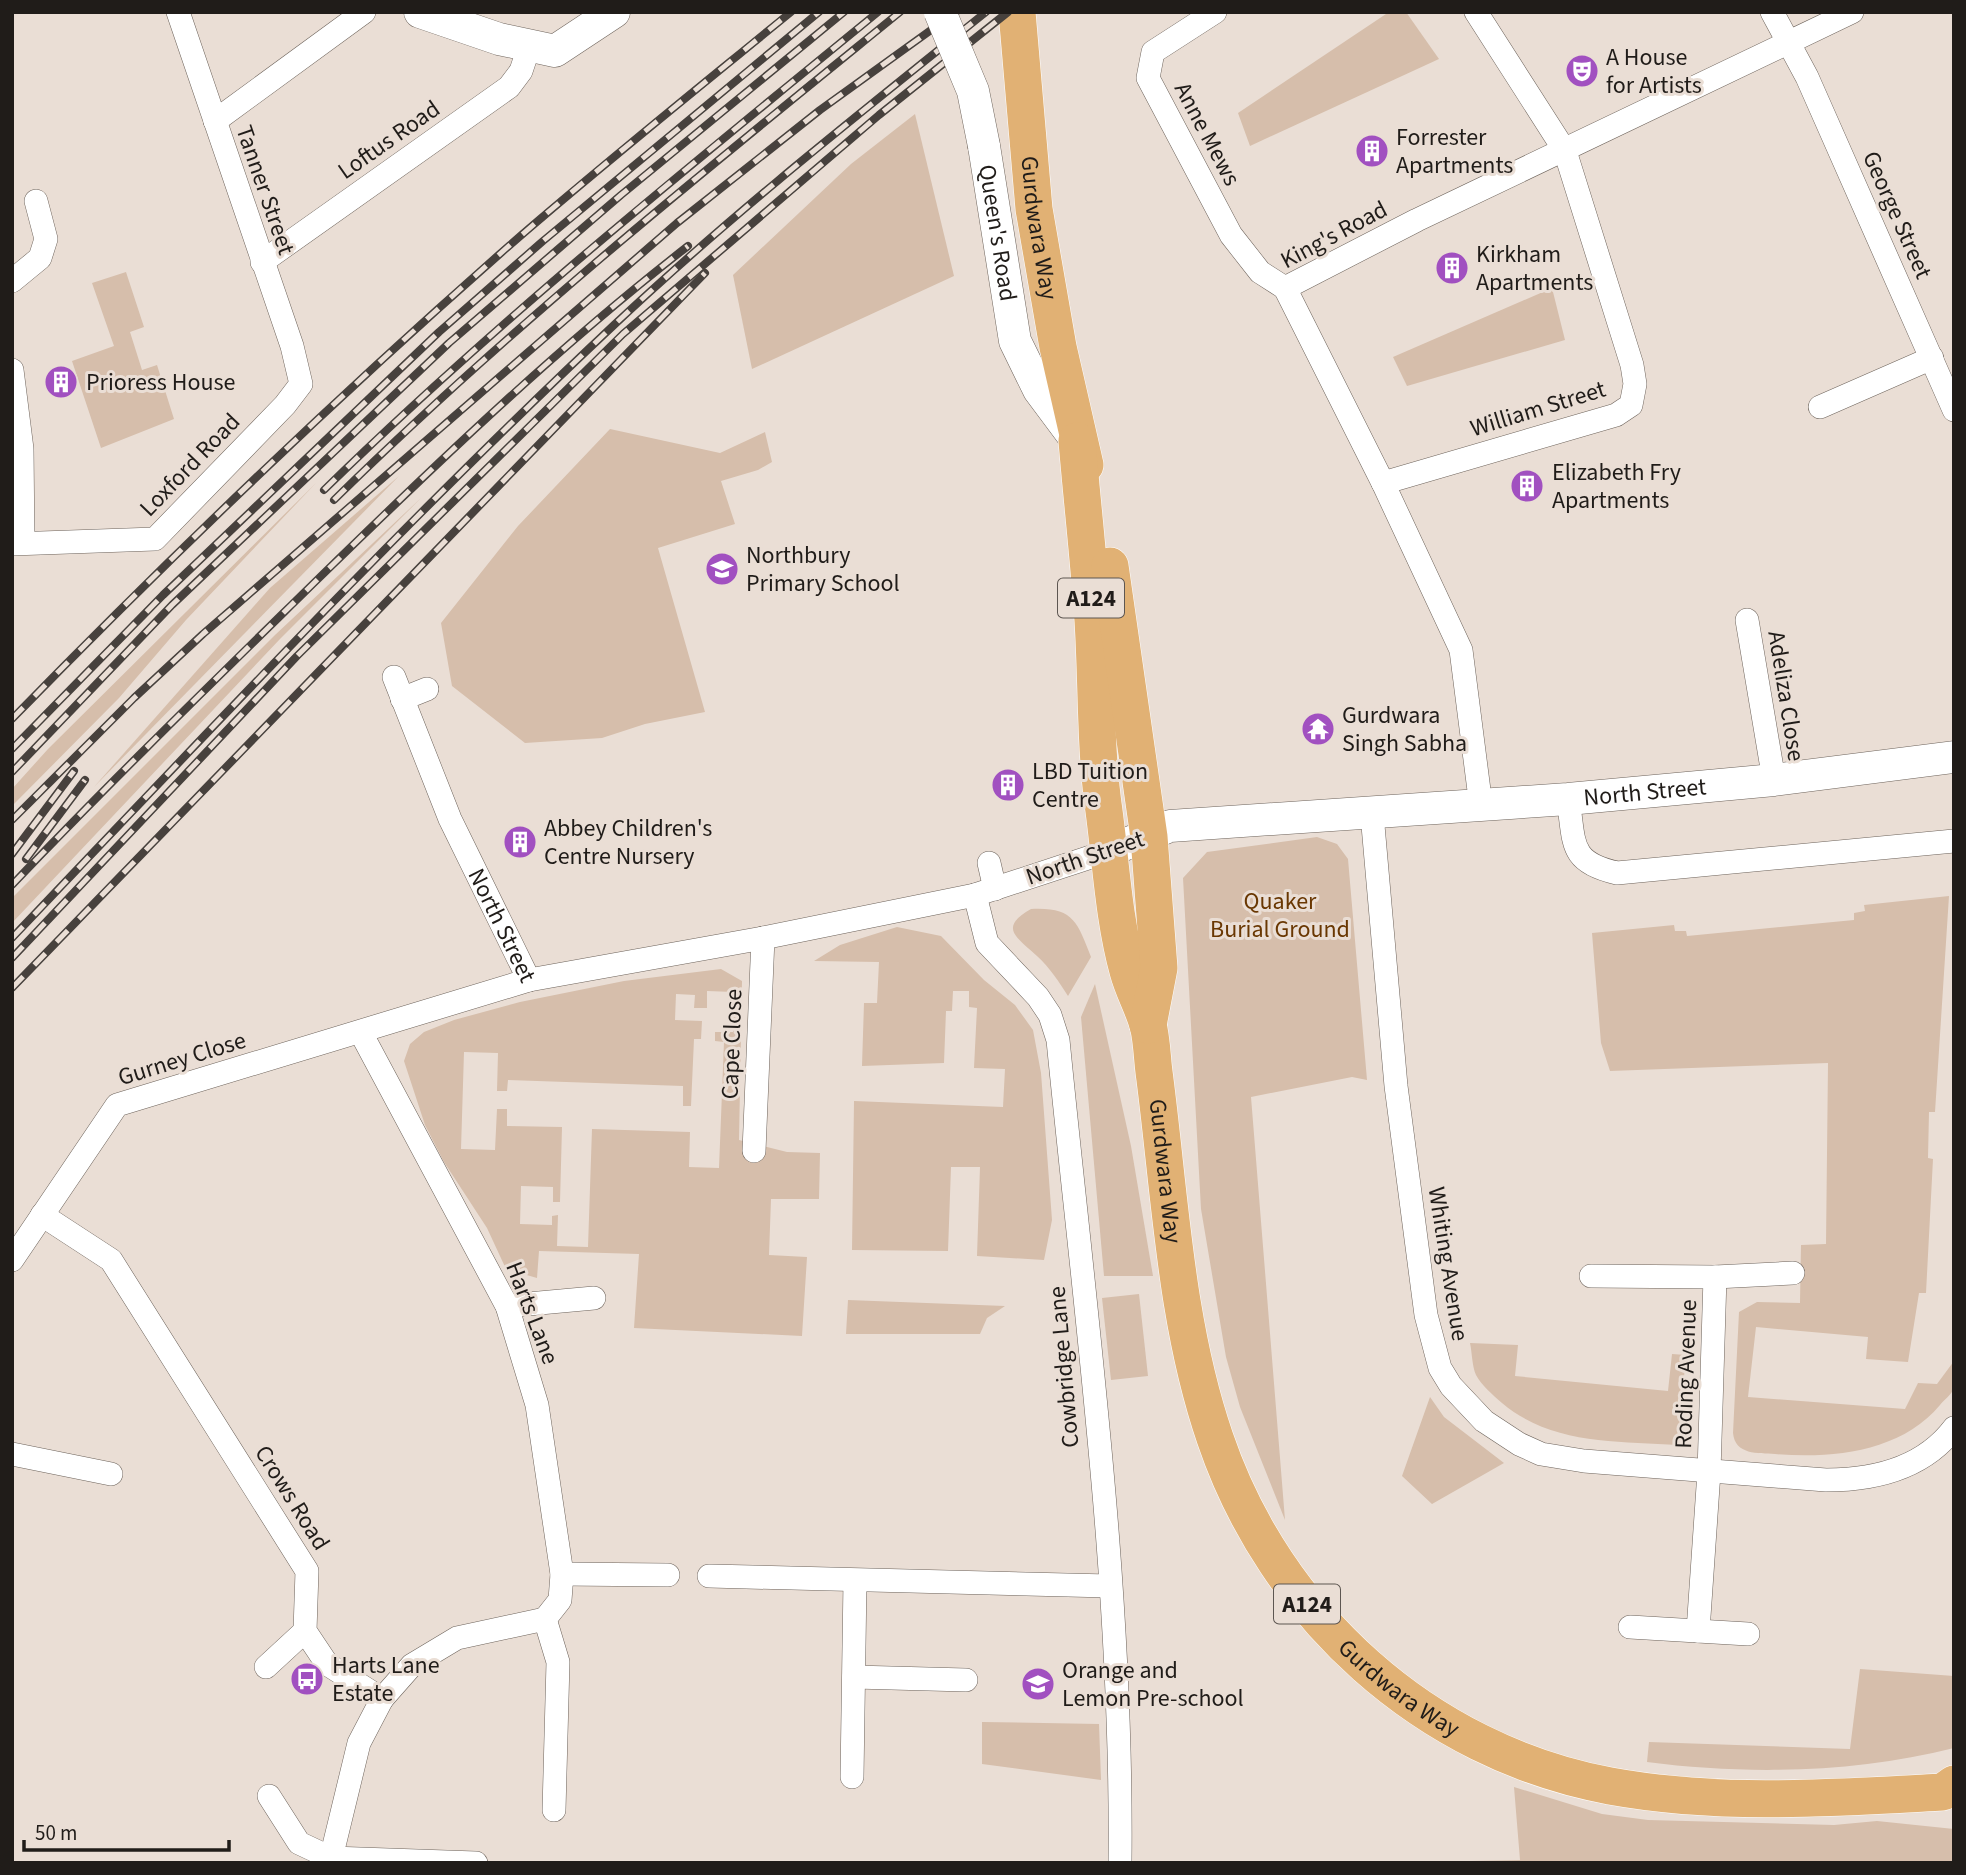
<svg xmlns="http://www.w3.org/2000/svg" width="1966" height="1875" font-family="'Source Sans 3',sans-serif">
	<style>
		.green { fill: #d6beab; fill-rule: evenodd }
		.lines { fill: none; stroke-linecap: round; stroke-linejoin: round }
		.street-casing { stroke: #6d635b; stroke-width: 24 }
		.secondary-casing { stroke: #6d635b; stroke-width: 33 }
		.primary-casing { stroke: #fff; stroke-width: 38 }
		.street { stroke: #fff; stroke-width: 23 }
		.secondary { stroke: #fff; stroke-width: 32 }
		.primary { stroke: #e1b174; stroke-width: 37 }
		.rail-casing { stroke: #47413d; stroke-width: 8 }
		.rail { stroke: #eaded5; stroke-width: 5; stroke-dasharray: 16; stroke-linecap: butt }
		.secondary-bridge-casing { stroke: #6d635b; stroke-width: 33; stroke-linecap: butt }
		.secondary-bridge { stroke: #fff; stroke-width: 32 }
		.labels { text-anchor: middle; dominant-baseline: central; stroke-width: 6; stroke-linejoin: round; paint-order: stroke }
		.shield { fill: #eaded5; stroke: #5d5651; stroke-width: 2 }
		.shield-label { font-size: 23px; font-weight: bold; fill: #201c19 }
		.poi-label { font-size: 24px; fill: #201c19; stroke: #eaded5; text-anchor: start }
		.street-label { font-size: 24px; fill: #201c19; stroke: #eaded5 }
		.park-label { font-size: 24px; fill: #693702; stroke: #eaded5 }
	</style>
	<rect width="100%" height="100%" fill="#eaded5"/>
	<g class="green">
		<path d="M1389 12H1406L1439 59 1250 146 1238 113Z"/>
		<path d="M915 114 954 276 752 369 733 275 851 164Z"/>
		<path d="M126 272 144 327 130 332 142 370 157 365 174 419 101 448 72 361 114 346 92 283Z"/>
		<path d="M1552 288 1565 340 1407 386 1393 357Z"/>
		<path d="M610 429 720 453 765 432 772 462 758 470 721 481 735 524 658 548 705 712 645 724 602 738 525 743 452 686 441 623 518 526Z"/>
		<path d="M399 476 94 787 270 588Z"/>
		<path d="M316 483 186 620 119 698 12 806V789L48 749Z"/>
		<path d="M421 498 280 639 12 923V898L275 635Z"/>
		<path d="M1317 837 1337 844 1348 859 1367 1080 1352 1077 1251 1097 1285 1520 1240 1407 1226 1357 1201 1209 1183 878 1207 852Z"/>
		<path d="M1949 896 1935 1112H1929L1928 1158 1933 1159 1926 1293H1919L1908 1362 1866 1359 1868 1337 1756 1327 1748 1397 1905 1409 1918 1383 1937 1384 1954 1361C1954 1369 1956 1381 1954 1388 1952 1394 1944 1400 1940 1405 1901 1452 1832 1459 1775 1454 1758 1453 1735 1455 1733 1433L1739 1312 1757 1302 1800 1303 1801 1245 1826 1244 1828 1063 1610 1071 1601 1043 1592 933 1674 925 1675 931H1686L1687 936 1854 920V913L1865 911 1864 905Z"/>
		<path d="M1031 909C1073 907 1077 921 1091 957L1068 996C1059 982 1050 968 1037 956 1018 938 997 928 1031 909Z"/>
		<path d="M897 927 941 936 984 980 1015 1005 1033 1030 1041 1073 1052 1220 1044 1260 977 1256 980 1167H951L948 1251 852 1250 854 1101 1003 1107 1005 1069 974 1068 977 1008 969 1007V991H953L952 1011H946L944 1063 862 1066 864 1003H877L879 962 814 961 840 945Z"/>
		<path d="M721 969 742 981 739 1140 787 1152 820 1153 819 1199H771L769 1255 807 1257 802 1336 634 1328 639 1254 539 1251 537 1278 506 1269 487 1228 444 1162 425 1125 404 1061 410 1044 424 1032 454 1020 520 1002 624 981ZM707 991 734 992 733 1032H715V1041L724 1042 719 1168 689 1167 690 1132 592 1129 588 1247 557 1246 558 1215 552 1216V1225L520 1224 521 1186 553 1187V1202H560L562 1127 507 1126V1109H497L495 1150 461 1149 464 1052 498 1053 497 1091H507L508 1080 683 1086V1106H691L694 1039H701L702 1021 675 1020 676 994 695 995 694 1008H707Z"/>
		<path d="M1095 984 1131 1146 1153 1276H1104L1081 1017Z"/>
		<path d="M1139 1294 1148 1376 1111 1380 1102 1298Z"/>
		<path d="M848 1300 1005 1306 987 1318 980 1334H846Z"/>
		<path d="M1470 1343 1518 1345 1515 1376 1668 1391 1672 1354 1686 1355 1678 1445C1616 1441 1552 1445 1502 1403 1492 1394 1482 1386 1476 1375 1472 1366 1472 1352 1470 1343Z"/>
		<path d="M1430 1397 1444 1417 1504 1463 1432 1504 1402 1476Z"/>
		<path d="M1860 1669 1954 1676V1748C1856 1773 1747 1775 1647 1762L1649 1742 1850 1749Z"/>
		<path d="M982 1722 1099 1724 1101 1780 982 1764Z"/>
		<path d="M1514 1787 1602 1814 1648 1820 1834 1825 1877 1821 1954 1829V1863H1369L1520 1860Z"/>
	</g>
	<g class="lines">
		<defs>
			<g id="street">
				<path d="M1215 12 1153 52 1148 78 1231 235 1260 272 1285 288"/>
				<path d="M1772 12 1807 77 1954 410"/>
				<path d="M215 121 364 12"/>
				<path d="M262 262 509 87 521 71 529 47"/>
				<path d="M12 281 40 258 46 239 36 201"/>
				<path d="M1285 288 1417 220 1852 12"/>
				<path d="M1285 288 1383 483 1461 650 1481 806"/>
				<path d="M12 370 22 449 23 543"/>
				<path d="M1820 407 1932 358"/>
				<path d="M1383 483 1616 415 1631 405 1635 384 1632 365 1565 151 1476 12"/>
				<path d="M12 544 155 539 285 405 301 384 292 346 178 12"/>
				<path d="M1747 620 1774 780"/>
				<path id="s1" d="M394 677 450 819 529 980"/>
				<path d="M402 699 427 689"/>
				<path d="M1568 799C1575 843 1568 862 1617 873L1954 841"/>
				<path d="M1372 814 1396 1086 1426 1315 1440 1368 1451 1386 1484 1421 1519 1444 1541 1454 1584 1461 1826 1480C1873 1480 1923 1469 1954 1428"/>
				<path d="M989 863 995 889"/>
				<path d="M975 895 987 943 1038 997 1050 1015 1058 1040C1085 1313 1123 1588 1120 1863"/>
				<path d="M361 1033 507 1306 537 1405 562 1574 560 1600 545 1619"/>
				<path d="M754 1151 763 938"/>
				<path d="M42 1215 111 1260 307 1571 305 1631 327 1664 382 1699 412 1665 457 1638 545 1619"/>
				<path d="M12 1260 117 1105 529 980 763 938 975 895 1109 851"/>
				<path d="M1591 1276 1715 1277 1793 1273"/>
				<path d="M507 1306 594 1298"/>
				<path d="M12 1454 111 1474"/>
				<path d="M562 1574 668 1575"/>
				<path d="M709 1576 1109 1586"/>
				<path d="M545 1619 558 1662 554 1810"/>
				<path d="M1630 1627 1748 1634"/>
				<path d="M1698 1631 1709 1472 1715 1277"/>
				<path d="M266 1667 305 1631"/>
				<path d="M854 1677 966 1680"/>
				<path d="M852 1777 855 1581"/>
				<path d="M269 1796 299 1843 331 1858 476 1863"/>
				<path d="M331 1858 359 1743 382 1699"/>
			</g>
			<g id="secondary">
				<path d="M420 12 499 39 555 51 614 12"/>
				<path id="s2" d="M984 146 1015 341 1039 390 1077 441"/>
				<path id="s3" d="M1109 851 1170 826 1568 799 1774 780 1954 757"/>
			</g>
			<g id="primary">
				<path id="s4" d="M1017 12 1034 209 1058 347 1085 465"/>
				<path id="s5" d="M1077 441C1082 501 1089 561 1093 621 1097 684 1095 749 1104 811 1111 864 1114 921 1128 971 1133 990 1143 1007 1148 1025 1152 1040 1152 1057 1154 1072 1170 1193 1175 1322 1215 1438 1275 1615 1426 1752 1610 1786 1720 1806 1832 1798 1943 1792L1954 1784"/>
				<path d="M1110 566 1149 837 1159 968 1148 1025"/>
			</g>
		</defs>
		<use href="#street" class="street-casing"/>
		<use href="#secondary" class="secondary-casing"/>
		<use href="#primary" class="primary-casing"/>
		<use href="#street" class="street"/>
		<use href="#secondary" class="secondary"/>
		<use href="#primary" class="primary"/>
		<defs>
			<g id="rail">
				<path d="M324 490C499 319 689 167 878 12"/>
				<path d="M334 500C512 325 707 169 900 12"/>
				<path d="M12 719C172 555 338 396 510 245 602 165 697 89 791 12"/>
				<path d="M12 749 163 595 439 332 543 241 819 12"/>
				<path d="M12 772 172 605 449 343 621 195 844 12"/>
				<path d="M12 820 134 698 203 634 677 223 820 110 956 12"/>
				<path d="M12 854 74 771"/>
				<path d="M26 859 85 780"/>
				<path d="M12 885C112 780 216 679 319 578 438 462 557 348 688 246"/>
				<path d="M12 938C209 731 405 521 614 325 732 214 859 114 986 12"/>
				<path d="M12 958 297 656 623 334 879 115 1008 12"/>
				<path d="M12 988 705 273"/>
			</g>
		</defs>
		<use href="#rail" class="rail-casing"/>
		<use href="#rail" class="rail"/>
		<defs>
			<path id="secondary-bridge" d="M940 12 973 91 984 146"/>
		</defs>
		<use href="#secondary-bridge" class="secondary-bridge-casing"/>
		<use href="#secondary-bridge" class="secondary-bridge"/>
	</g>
	<defs>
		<symbol id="theatre-disc" viewBox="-11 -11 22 22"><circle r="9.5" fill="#a150c0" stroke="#eaded5"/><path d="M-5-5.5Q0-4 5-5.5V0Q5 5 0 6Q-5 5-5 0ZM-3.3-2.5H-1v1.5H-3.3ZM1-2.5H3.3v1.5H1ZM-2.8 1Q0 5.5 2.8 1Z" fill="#fff"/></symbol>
		<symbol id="building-disc" viewBox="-11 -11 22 22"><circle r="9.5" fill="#a150c0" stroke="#eaded5"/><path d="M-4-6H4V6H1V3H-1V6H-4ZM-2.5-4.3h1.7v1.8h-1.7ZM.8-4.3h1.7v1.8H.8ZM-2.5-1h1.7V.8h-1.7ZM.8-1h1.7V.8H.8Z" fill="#fff"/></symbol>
		<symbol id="school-disc" viewBox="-11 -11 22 22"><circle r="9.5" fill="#a150c0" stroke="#eaded5"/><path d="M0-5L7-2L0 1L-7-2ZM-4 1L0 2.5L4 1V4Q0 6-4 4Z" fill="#fff"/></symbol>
		<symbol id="temple-disc" viewBox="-11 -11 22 22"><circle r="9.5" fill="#a150c0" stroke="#eaded5"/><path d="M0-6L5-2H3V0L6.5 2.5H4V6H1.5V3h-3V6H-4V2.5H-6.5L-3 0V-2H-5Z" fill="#fff"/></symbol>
		<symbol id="bus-disc" viewBox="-11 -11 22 22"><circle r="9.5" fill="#a150c0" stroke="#eaded5"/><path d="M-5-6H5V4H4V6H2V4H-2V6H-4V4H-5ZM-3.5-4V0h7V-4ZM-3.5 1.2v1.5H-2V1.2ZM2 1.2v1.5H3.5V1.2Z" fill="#fff"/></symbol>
	</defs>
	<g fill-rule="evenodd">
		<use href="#theatre-disc" x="1563" y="52" width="38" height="38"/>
		<use href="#building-disc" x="1353" y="132" width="38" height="38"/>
		<use href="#building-disc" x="1433" y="249" width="38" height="38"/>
		<use href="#building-disc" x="42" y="363" width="38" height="38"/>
		<use href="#building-disc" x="1508" y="467" width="38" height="38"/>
		<use href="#school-disc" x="703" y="550" width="38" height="38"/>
		<use href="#temple-disc" x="1299" y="710" width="38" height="38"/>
		<use href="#building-disc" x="989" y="766" width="38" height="38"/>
		<use href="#building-disc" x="501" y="823" width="38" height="38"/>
		<use href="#bus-disc" x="288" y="1660" width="38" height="38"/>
		<use href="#school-disc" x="1019" y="1665" width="38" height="38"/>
	</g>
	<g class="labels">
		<g class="shield">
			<rect x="1058" y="578.5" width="66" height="39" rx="5"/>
			<rect x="1274" y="1584.5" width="66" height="39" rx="5"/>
		</g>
		<g class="shield-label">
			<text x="1091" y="598">A124</text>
			<text x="1307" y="1604">A124</text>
		</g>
		<g class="poi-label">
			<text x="1606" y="57">A House<tspan x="1606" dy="28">for Artists</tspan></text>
			<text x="1396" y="137">Forrester<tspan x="1396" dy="28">Apartments</tspan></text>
			<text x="1476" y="254">Kirkham<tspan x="1476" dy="28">Apartments</tspan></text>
			<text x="86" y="382">Prioress House</text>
			<text x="1552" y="472">Elizabeth Fry<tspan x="1552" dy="28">Apartments</tspan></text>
			<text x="746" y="555">Northbury<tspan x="746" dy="28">Primary School</tspan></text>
			<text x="1342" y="715">Gurdwara<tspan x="1342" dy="28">Singh Sabha</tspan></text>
			<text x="1032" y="771">LBD Tuition<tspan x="1032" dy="28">Centre</tspan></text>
			<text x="544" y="828">Abbey Children's<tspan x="544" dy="28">Centre Nursery</tspan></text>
			<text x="332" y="1665">Harts Lane<tspan x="332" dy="28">Estate</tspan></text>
			<text x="1062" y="1670">Orange and<tspan x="1062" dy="28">Lemon Pre-school</tspan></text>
		</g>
		<g class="street-label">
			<text transform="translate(1207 134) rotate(62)">Anne Mews</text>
			<text transform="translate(389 140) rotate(-35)">Loftus Road</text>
			<text transform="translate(265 190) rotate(71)">Tanner Street</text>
			<text transform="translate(1897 215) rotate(66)">George Street</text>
			<text stroke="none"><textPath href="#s4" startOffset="217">Gurdwara Way</textPath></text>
			<text stroke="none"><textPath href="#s2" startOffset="88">Queen's Road</textPath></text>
			<text transform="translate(1334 235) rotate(-28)">King's Road</text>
			<text transform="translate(1538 409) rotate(-17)">William Street</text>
			<text transform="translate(190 465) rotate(-46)">Loxford Road</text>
			<text transform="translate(1786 696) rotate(81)">Adeliza Close</text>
			<text stroke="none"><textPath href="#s3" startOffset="542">North Street</textPath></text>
			<text transform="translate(1085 858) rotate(-19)">North Street</text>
			<text stroke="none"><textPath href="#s1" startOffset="271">North Street</textPath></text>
			<text transform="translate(732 1044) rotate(-88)">Cape Close</text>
			<text transform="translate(182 1059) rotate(-17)">Gurney Close</text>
			<text stroke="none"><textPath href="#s5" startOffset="738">Gurdwara Way</textPath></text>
			<text transform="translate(1448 1264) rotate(81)">Whiting Avenue</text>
			<text transform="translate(532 1313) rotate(69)">Harts Lane</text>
			<text transform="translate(1064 1367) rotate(-95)">Cowbridge Lane</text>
			<text transform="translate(1686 1374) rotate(-88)">Roding Avenue</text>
			<text transform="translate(292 1498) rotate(58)">Crows Road</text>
			<text stroke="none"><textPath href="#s5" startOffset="1326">Gurdwara Way</textPath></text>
		</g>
		<g class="park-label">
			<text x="1280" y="901">Quaker<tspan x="1280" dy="28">Burial Ground</tspan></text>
		</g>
	</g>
	<rect width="1966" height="1875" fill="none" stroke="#201c19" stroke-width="28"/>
	<path d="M24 1840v10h205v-10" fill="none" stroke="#201c19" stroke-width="3.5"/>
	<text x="35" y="1840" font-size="21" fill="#201c19" stroke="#eaded5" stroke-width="5" paint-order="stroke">50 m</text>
</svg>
